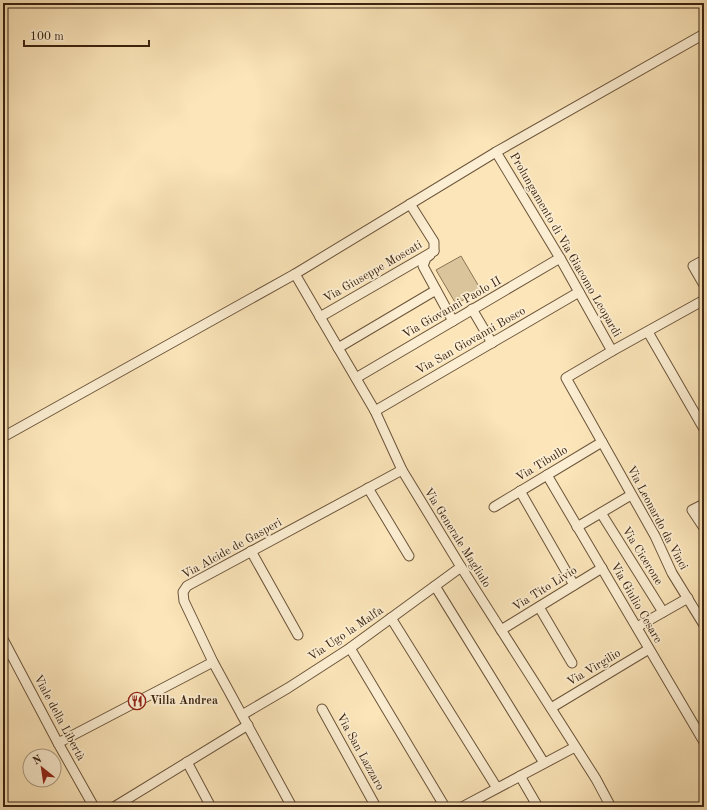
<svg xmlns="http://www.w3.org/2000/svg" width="707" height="810" font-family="'Old Standard TT',serif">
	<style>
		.green { fill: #dac49c; stroke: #8a7456 }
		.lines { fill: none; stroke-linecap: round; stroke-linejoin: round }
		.minor-casing { stroke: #6b543a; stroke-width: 11 }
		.minor { stroke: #fceed2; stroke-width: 9 }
		.labels { text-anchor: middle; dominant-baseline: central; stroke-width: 3.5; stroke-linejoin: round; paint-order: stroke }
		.street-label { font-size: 12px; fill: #3b2310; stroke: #fceed2 }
		.poi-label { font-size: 12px; font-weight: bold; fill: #3b2310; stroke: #fceed2; text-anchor: start }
	</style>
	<rect width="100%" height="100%" fill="#fbe5b9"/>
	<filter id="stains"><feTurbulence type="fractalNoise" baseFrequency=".005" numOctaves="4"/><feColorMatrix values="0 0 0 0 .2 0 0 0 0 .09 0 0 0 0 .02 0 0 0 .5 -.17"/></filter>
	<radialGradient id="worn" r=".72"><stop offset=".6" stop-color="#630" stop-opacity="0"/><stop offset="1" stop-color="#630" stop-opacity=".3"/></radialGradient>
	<path class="green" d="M461 256 481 290 456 304 436 270Z"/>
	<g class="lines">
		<defs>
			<g id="minor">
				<path d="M496 152 560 258 612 351"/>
				<path d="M410 204 434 242V251"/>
				<path d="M430 255 426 258 423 266 453 321"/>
				<path d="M704 260 693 266 704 285"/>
				<path d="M295 274 375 411 402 470 461 567 596 779 611 807"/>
				<path d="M704 300 612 351 566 378 655 536 672 573 704 625"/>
				<path d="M472 309 492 343"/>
				<path d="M320 317 434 251"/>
				<path d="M648 332 704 429"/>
				<path d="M338 348 436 290"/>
				<path d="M356 378 560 258"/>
				<path d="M375 411 579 292"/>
				<path d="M3 437 295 274 496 152 704 34"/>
				<path d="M547 475 704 742"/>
				<path d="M368 488 409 556"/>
				<path d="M520 491 574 585"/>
				<path d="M704 504 692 510 704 528"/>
				<path d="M494 507 602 442"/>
				<path d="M601 513 663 612"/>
				<path d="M577 527 631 495"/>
				<path d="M251 551 298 635"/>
				<path d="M435 586 544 763"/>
				<path d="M539 607 572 663"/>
				<path d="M391 618 497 788"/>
				<path d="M637 627 688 598"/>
				<path d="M501 630 602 568"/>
				<path d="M3 639 58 743 94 807"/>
				<path d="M350 648 445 807"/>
				<path d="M551 708 649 649"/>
				<path d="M322 709 376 807"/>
				<path d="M242 715 288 688 350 648 461 567"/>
				<path d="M58 743 213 662"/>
				<path d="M187 762 211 807"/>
				<path d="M520 776 538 807"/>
				<path d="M114 807 248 725"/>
				<path d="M292 807 213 662 184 601 183 592 187 586 402 470"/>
				<path d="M462 807 575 747"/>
			</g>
		</defs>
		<use href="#minor" class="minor-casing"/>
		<use href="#minor" class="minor"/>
	</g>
	<defs>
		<symbol id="restaurant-ring" viewBox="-11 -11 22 22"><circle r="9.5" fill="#fceed2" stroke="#8f2418" stroke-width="1.5"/><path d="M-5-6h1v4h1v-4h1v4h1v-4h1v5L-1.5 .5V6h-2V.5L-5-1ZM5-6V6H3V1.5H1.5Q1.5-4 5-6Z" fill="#8f2418"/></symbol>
	</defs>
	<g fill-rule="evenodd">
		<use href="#restaurant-ring" x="127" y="691" width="20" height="20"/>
	</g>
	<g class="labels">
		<g class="street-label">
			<text transform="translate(565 245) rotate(60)">Prolungamento di Via Giacomo Leopardi</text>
			<text transform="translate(373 272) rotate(-30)">Via Giuseppe Moscati</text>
			<text transform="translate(452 308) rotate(-30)">Via Giovanni Paolo II</text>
			<text transform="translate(471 341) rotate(-30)">Via San Giovanni Bosco</text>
			<text transform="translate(542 464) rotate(-31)">Via Tibullo</text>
			<text transform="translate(657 518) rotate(62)">Via Leonardo da Vinci</text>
			<text transform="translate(457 538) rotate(58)">Via Generale Magliulo</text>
			<text transform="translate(232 549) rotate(-29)">Via Alcide de Gasperi</text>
			<text transform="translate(642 556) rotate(58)">Via Cicerone</text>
			<text transform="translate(545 589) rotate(-32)">Via Tito Livio</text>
			<text transform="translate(636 603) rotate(60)">Via Giulio Cesare</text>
			<text transform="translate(346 634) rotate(-34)">Via Ugo la Malfa</text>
			<text transform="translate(594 668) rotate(-31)">Via Virgilio</text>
			<text transform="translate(59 718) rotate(62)">Viale della Libertà</text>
			<text transform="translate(360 752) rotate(61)">Via San Lazzaro</text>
		</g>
		<g class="poi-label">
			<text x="150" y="701">Villa Andrea</text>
		</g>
	</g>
	<rect width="707" height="810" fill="none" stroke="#fbe5b9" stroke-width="16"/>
	<rect x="4" y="4" width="699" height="802" fill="none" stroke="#3b2310" stroke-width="2"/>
	<rect x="8" y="8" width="691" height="794" fill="none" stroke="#3b2310"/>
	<g transform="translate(42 768) rotate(330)"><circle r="19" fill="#fceed2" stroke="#af9d84"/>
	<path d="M0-3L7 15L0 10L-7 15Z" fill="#8f2418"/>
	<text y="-6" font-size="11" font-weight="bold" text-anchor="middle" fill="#3b2310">N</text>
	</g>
	<path d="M24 40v6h125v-6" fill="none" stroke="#3b2310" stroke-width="2"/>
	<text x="30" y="40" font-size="12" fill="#3b2310" stroke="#fceed2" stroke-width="3" paint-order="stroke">100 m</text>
	<rect width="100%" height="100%" filter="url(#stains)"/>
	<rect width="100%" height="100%" fill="url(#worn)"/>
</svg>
